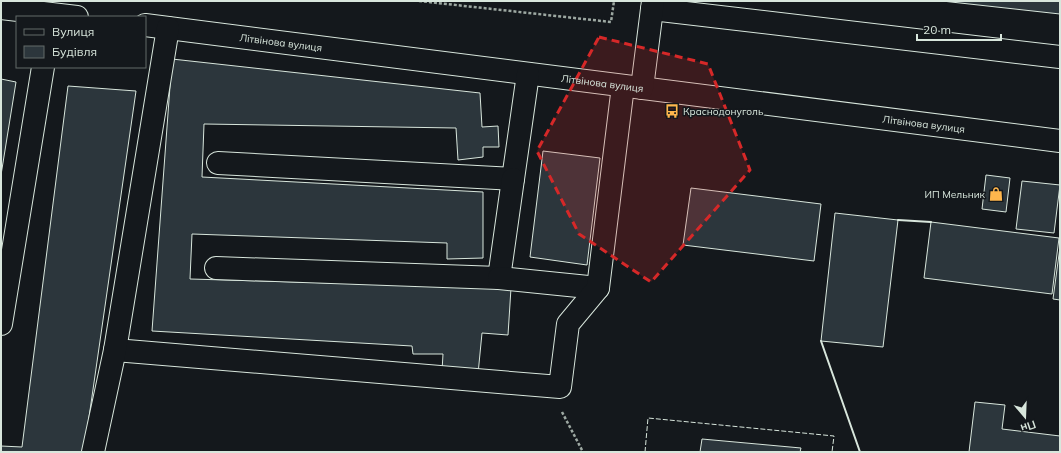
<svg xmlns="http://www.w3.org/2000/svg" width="1061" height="453" font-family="Mulish,sans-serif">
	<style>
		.building { fill: #2c363c; stroke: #d8e6dc }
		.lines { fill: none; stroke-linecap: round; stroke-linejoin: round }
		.minor-casing { stroke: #d8e6dc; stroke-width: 24 }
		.path { stroke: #9da8a2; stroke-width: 2.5; stroke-dasharray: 3 2; stroke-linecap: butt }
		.minor { stroke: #14181c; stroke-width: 22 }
		.fence { stroke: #d8e6dc; stroke-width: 1; stroke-dasharray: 5 2; stroke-linecap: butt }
		.wall { stroke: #d8e6dc; stroke-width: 2 }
		.marked { fill: #d62828; fill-opacity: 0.2; stroke: #d62828; stroke-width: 3; stroke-dasharray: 8 5; stroke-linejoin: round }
		.labels { text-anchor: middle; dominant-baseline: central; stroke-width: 3; stroke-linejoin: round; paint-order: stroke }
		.street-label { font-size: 10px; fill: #d8e6dc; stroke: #14181c }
		.poi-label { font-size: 10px; fill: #d8e6dc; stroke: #14181c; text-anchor: start }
	</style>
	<rect width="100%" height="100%" fill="#14181c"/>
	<g class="building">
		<path d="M942 1H1060V14Z"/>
		<path d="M172 59 480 93 482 127 498 126 499 147H483V157L458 160 456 128 204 124 202 177 483 192V258L447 259V243L192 234 190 279 511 288 508 335 482 333 478 374 442 371 443 354H413L412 346 152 331Z"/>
		<path d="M1 79 16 82 1 175Z"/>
		<path d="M68 86 136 91 84 452H1V446L22 447Z"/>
		<path d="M543 151 600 158 587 265 530 257Z"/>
		<path d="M986 175 1010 178 1006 212 982 209Z"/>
		<path d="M1022 181 1060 185 1054 233 1016 229Z"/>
		<path d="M691 188 821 204 814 261 683 245Z"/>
		<path d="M835 213 898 220 883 347 821 341Z"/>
		<path d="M931 222 1059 238 1052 294 924 278Z"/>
		<path d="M1060 247V300L1053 299Z"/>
		<path d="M975 402 1005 405 1002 429 1060 436V452H969Z"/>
		<path d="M702 439 801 448 800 452H700Z"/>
	</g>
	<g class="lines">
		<defs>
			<g id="minor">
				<path d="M1 8 77 17"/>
				<path d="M652 9 1060 57"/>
				<path id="s1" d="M145 25 1060 141"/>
				<path d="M642 88 653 1"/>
				<path d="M218 163 513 179 528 74"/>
				<path d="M216 268 499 278 513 179"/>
				<path d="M499 278 598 288"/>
				<path d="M1 324 43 67"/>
				<path d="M115 350 560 387 568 324 598 288 623 86"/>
				<path d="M93 452 115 350 168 28"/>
			</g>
		</defs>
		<use href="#minor" class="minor-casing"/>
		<g class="path">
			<path d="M419 1 611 22 614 1"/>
			<path d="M562 412 583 452"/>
		</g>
		<use href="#minor" class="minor"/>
		<path class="fence" d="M645 452 648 418 834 436 832 452"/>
		<g class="wall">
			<path d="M898 220 931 222"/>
			<path d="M821 341 860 452"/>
		</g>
	</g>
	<path class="marked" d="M599 37 708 64 750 170 651 282 579 234 537 151Z"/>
	<defs>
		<symbol id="bus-bare" viewBox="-9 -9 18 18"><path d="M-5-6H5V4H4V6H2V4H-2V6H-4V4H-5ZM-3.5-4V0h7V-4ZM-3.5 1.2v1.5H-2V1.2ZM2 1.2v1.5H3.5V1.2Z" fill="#ffb74d" stroke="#14181c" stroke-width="2.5" paint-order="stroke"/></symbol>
		<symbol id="shop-bare" viewBox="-9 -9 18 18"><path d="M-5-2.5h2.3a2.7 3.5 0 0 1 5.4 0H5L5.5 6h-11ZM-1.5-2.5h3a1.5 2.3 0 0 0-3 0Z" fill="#ffb74d" stroke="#14181c" stroke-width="2.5" paint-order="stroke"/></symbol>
	</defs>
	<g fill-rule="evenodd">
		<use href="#bus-bare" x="662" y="101" width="20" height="20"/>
		<use href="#shop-bare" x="986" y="184" width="20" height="20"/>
	</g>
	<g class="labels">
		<g class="street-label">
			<text stroke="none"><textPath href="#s1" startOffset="137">Літвінова вулиця</textPath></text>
			<text stroke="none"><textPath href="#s1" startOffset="461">Літвінова вулиця</textPath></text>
			<text stroke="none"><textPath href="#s1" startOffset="785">Літвінова вулиця</textPath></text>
		</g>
		<g class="poi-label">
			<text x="683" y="111">Краснодонуголь</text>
			<text x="985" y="194" text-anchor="end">ИП Мельник</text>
		</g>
	</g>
	<rect width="1061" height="453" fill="none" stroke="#d8e6dc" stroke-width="4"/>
	<rect x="16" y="16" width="130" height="52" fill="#14181c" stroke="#626a69"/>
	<rect x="24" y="29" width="20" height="6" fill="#14181c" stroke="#626a69"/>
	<text x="52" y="36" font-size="12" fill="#d8e6dc">Вулиця</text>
	<rect x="24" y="46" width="20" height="12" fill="#2c363c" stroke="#626a69"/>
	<text x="52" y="56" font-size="12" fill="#d8e6dc">Будівля</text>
	<g transform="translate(1025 417) rotate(161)" stroke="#14181c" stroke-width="3" paint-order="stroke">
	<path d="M0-3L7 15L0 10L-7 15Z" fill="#d8e6dc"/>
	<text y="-6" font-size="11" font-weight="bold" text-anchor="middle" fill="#d8e6dc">Пн</text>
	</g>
	<path d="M917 34v6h84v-6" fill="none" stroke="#d8e6dc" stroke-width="2"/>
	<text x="923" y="34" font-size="12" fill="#d8e6dc" stroke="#14181c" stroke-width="3" paint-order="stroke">20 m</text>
</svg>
